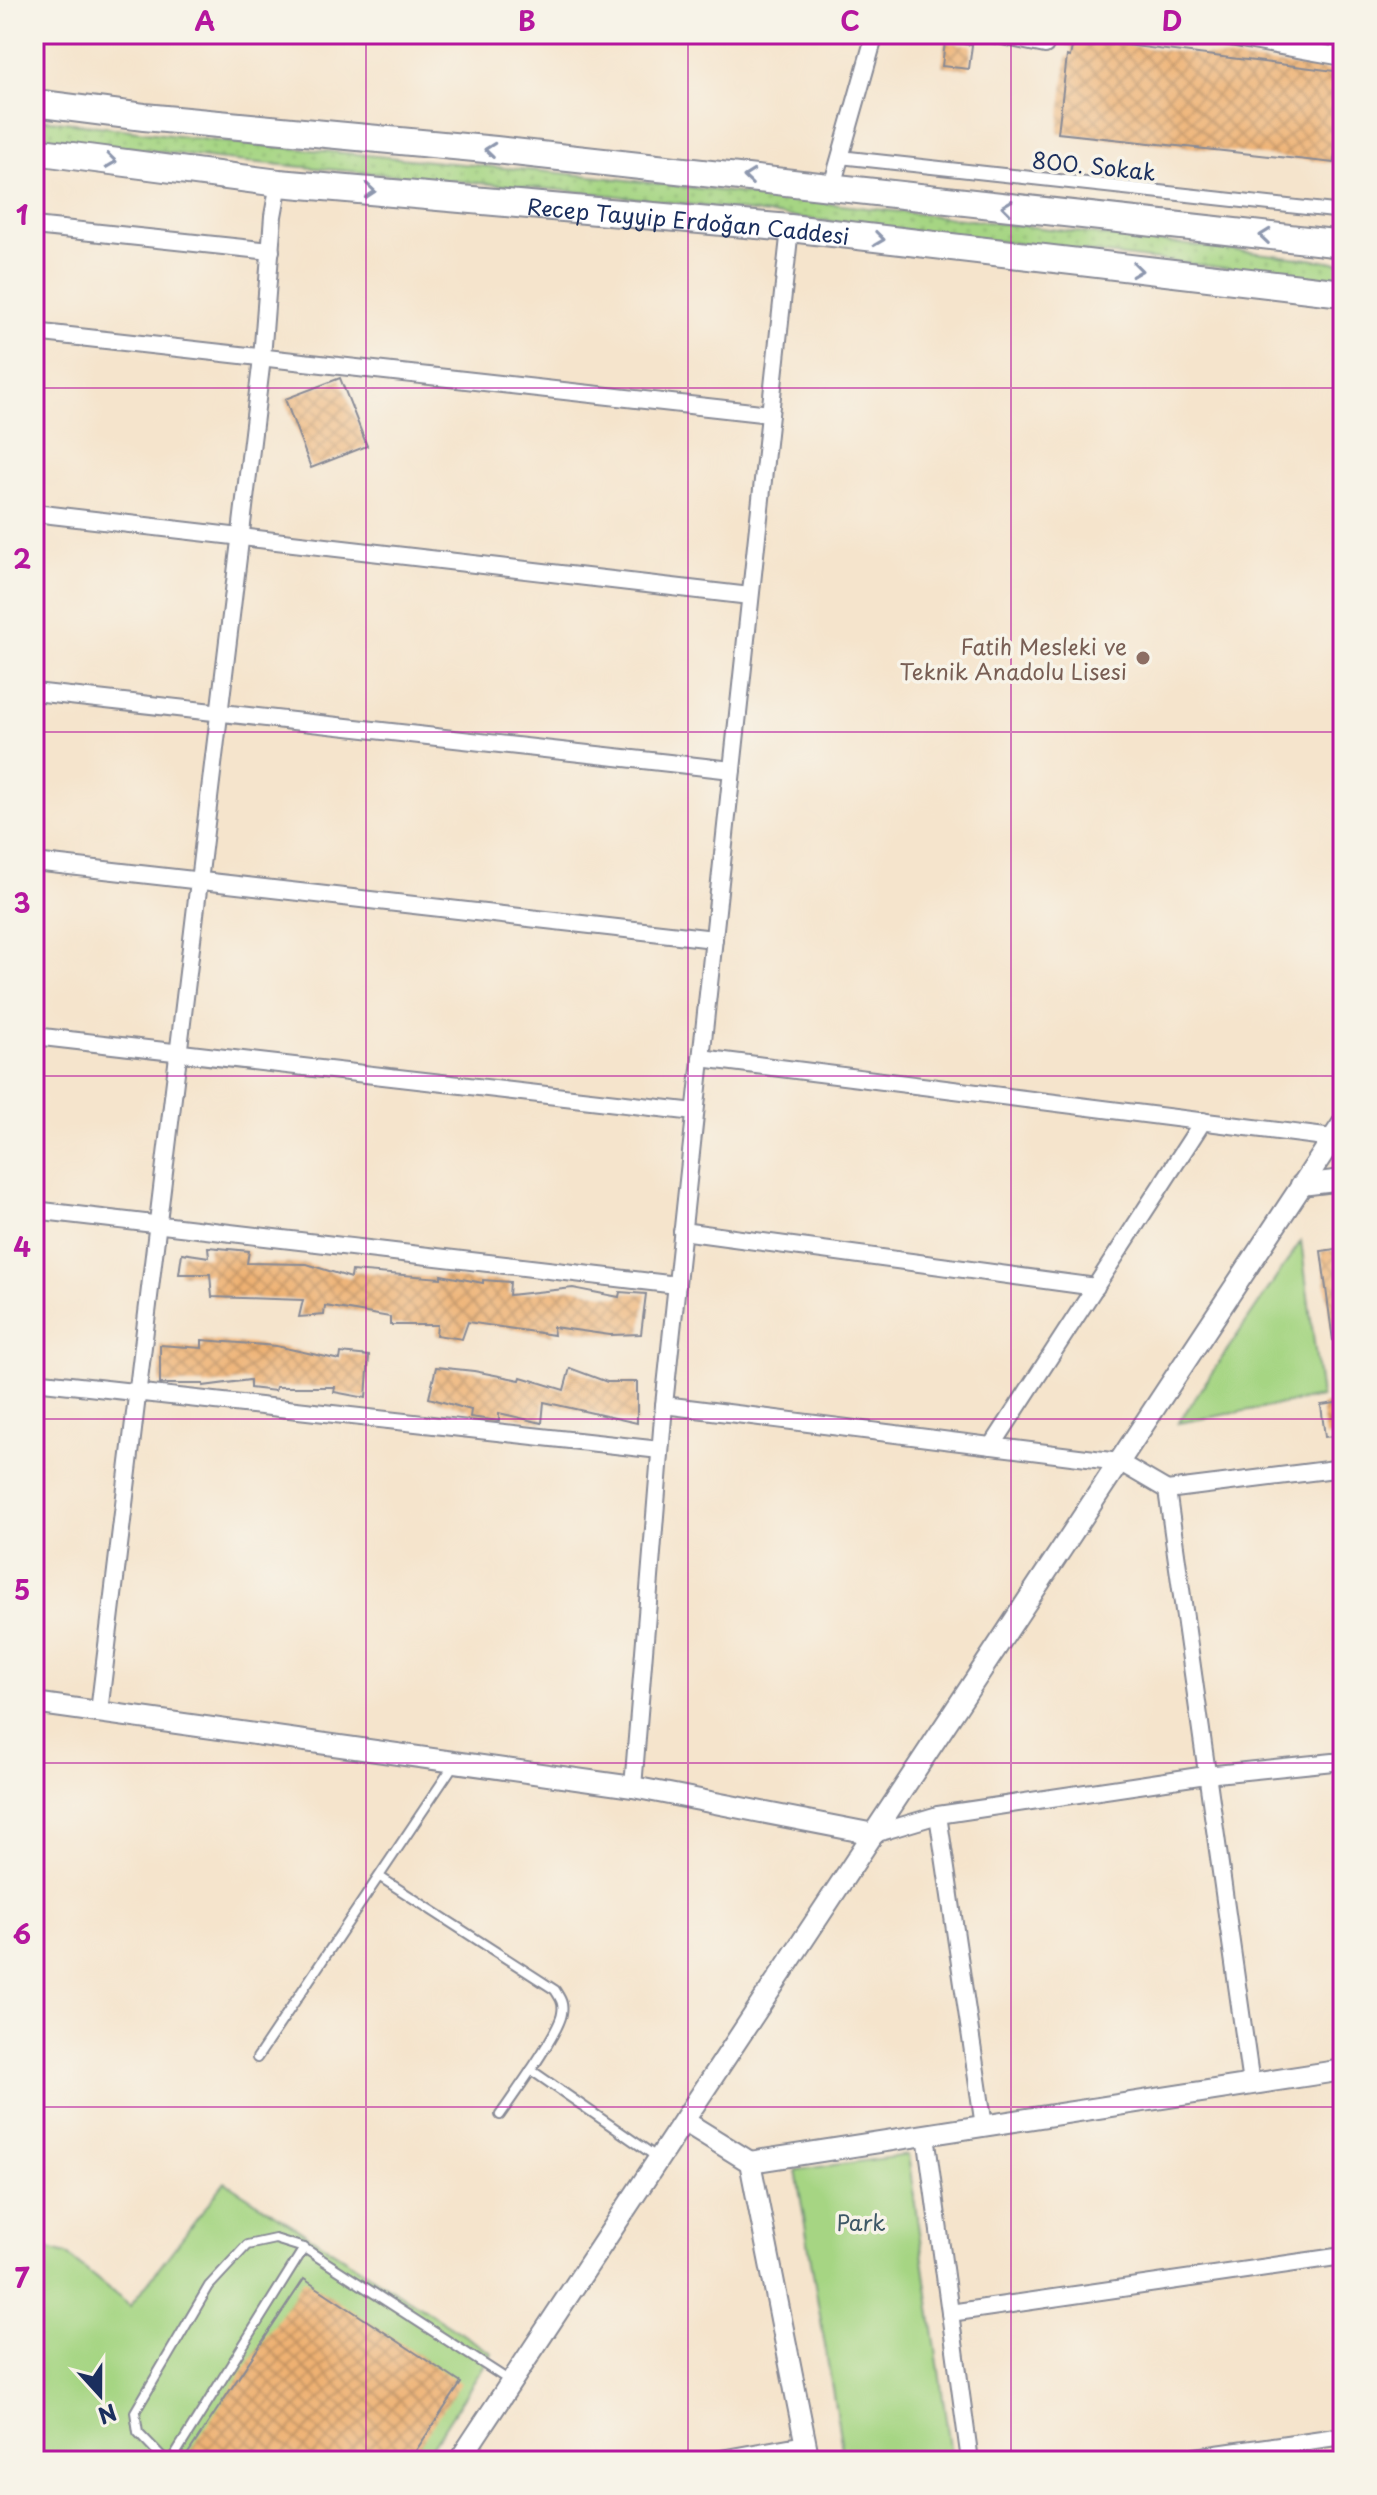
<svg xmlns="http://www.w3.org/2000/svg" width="1377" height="2495" font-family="'Playpen Sans',sans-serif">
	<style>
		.grass { fill: url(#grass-dots); stroke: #608270; stroke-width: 2 }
		.green { fill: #a6d583; stroke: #608270; stroke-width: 2 }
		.building { fill: url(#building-cross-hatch) }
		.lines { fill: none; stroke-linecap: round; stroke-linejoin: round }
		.service-casing { stroke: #888a95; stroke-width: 12 }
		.pedestrian-casing { stroke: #888a95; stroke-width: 16 }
		.minor-casing { stroke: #888a95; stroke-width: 20 }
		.tertiary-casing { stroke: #888a95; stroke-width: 24 }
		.primary-casing { stroke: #888a95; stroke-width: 30 }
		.service { stroke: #fff; stroke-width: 8 }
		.pedestrian { stroke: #fff; stroke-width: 12 }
		.minor { stroke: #fff; stroke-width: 16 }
		.tertiary { stroke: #fff; stroke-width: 20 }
		.primary { stroke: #fff; stroke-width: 26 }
		.oneway { stroke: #8d97ae }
		.grid { fill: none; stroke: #b5179e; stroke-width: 2; stroke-opacity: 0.55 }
		.education-dot { fill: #8d6e63; stroke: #f7f3e8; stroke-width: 3 }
		.labels { text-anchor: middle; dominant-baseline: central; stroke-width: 7; stroke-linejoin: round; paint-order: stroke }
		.street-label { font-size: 22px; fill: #1b2f5e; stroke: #f7f3e8 }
		.education-label { font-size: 22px; fill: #785e54; stroke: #f7f3e8; text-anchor: end }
		.park-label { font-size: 22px; fill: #3e5867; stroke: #f7f3e8 }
		.neatline { fill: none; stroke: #b5179e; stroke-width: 3 }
		.grid-label { font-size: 26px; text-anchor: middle; font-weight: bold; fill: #b5179e }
	</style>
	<defs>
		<pattern id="grass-dots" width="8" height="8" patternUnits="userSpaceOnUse" patternTransform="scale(2)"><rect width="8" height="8" fill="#a6d583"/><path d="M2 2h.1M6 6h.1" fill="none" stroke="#8eb774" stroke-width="1.8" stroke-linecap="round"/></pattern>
		<pattern id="building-cross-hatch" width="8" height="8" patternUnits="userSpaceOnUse" patternTransform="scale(2)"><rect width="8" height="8" fill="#eeb172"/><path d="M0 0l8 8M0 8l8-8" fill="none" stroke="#c09061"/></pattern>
	</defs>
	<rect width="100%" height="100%" fill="#f7f3e8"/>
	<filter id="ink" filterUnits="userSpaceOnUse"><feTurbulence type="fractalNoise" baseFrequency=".0125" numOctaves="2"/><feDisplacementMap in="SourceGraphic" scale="16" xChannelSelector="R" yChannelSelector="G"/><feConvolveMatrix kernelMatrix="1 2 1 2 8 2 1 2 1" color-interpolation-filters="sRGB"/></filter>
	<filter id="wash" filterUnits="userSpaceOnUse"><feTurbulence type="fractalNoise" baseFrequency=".006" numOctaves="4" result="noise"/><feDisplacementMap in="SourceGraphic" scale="32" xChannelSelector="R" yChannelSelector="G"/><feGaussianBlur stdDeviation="1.8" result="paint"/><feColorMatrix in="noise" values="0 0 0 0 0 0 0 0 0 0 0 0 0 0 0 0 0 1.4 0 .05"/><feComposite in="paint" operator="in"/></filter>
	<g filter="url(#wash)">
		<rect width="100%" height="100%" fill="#f5e4cc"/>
		<path class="grass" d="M34 118 217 141 592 176 1343 263V282L591 193 215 159 34 135Z"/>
		<g class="green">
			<path d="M1301 1241 1321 1397 1178 1423Z"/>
			<path d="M908 2155 952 2461H844L796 2170Z"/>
			<path d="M225 2182 492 2353 423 2461H34V2244L66 2254 130 2306Z"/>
		</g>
		<g id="blocks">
			<g class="building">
				<path d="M1060 34H1127L1125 45 1343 72 1334 163 1058 133 1067 56 1070 57 1072 47 1058 42Z"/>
				<path d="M945 42 972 45 969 69 942 66Z"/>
				<path d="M340 378 367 446 311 468 285 399Z"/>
				<path d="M208 1247 249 1251 247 1263 307 1264 351 1278 352 1271 441 1278V1275L483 1283V1280L510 1282 509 1295 573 1288 619 1297 620 1292 646 1294 641 1334 610 1335 553 1327 554 1335 468 1322 462 1339 436 1335 437 1325H390V1317L325 1306 324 1315 299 1317 303 1300 212 1297 210 1274H179L182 1253 209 1257Z"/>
				<path d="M1343 1248V1340L1333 1341 1321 1251Z"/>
				<path d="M202 1340 276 1346 340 1360 341 1353 369 1356 366 1398 334 1392 335 1387H276L275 1391 250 1388V1380L203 1386V1384H160V1345L202 1348Z"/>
				<path d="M436 1367 474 1371 520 1380 521 1377 564 1390 570 1368 607 1382H637V1423L544 1402 542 1423 499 1413V1421L470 1417 471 1410 429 1398Z"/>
				<path d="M1343 1402V1435L1325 1437 1321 1405Z"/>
				<path d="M304 2279 461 2383 409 2461H183Z"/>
			</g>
		</g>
	</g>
	<g filter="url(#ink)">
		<use href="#blocks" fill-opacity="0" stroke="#888a95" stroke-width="2"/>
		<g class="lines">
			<defs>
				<g id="service">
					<path d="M380 1877 555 1990C560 1998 564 2003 562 2013 560 2032 513 2096 500 2115"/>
					<path d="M257 2058 455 1763"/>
					<path d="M531 2070 658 2158"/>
					<path d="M166 2461 138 2432 135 2412 209 2286 247 2245 275 2239 304 2248 510 2381"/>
					<path d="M171 2461 304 2248"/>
				</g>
				<path id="pedestrian" d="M840 157 1343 212"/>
				<g id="minor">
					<path d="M993 34 1045 45 1049 34"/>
					<path d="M1213 34 1343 57"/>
					<path d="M832 186 875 34"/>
					<path d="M34 226 271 251"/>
					<path d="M34 332 770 414"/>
					<path d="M34 513 750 596"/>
					<path d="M34 692 732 770"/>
					<path d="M34 862 714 939"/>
					<path d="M34 1036 695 1112"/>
					<path d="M701 1058 1333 1138"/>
					<path d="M34 1210 677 1285"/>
					<path d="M682 1231 1096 1287"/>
					<path d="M34 1381 660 1450"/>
					<path d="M664 1405 1119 1462 1167 1490 1251 2084"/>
					<path d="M992 1446 1203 1121"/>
					<path d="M1167 1490 1343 1468"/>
					<path d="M99 1712 262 358 273 216 279 183"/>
					<path d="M633 1787 664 1405 790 228"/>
					<path d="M938 1815 984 2126"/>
					<path d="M874 1834 938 1815 1206 1775 1343 1761"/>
					<path d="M926 2135 970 2461"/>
					<path d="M950 2313 1343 2256"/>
					<path d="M710 2461 805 2444"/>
					<path d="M1167 2461 1343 2436"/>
				</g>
				<g id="tertiary">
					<path d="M1301 1185 1343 1180"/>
					<path d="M34 1703 633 1787 874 1834"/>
					<path d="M684 2121 750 2162 809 2461"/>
					<path d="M750 2162 1343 2070"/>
					<path d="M459 2461 1343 1123"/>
				</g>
				<g id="primary">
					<path d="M34 103 144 117 496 150 1343 244"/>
					<path id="s1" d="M34 151 279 183 790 228 1343 293"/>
				</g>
			</defs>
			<use href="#service" class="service-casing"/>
			<use href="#pedestrian" class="pedestrian-casing"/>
			<use href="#minor" class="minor-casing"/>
			<use href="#tertiary" class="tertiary-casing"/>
			<use href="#primary" class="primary-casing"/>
			<use href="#service" class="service"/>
			<use href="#pedestrian" class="pedestrian"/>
			<use href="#minor" class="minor"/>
			<use href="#tertiary" class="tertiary"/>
			<use href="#primary" class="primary"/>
		</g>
		<defs><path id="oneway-chevron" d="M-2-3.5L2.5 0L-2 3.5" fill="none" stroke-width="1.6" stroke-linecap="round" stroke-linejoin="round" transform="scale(2)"/></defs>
		<g class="oneway">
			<use href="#oneway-chevron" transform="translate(490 150) rotate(-174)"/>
			<use href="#oneway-chevron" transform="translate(111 161) rotate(7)"/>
			<use href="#oneway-chevron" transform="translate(749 177) rotate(-174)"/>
			<use href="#oneway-chevron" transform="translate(370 191) rotate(5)"/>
			<use href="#oneway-chevron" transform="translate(1007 207) rotate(-173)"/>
			<use href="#oneway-chevron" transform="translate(1265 236) rotate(-174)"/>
			<use href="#oneway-chevron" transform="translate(879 239) rotate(7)"/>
			<use href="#oneway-chevron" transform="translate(1137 270) rotate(7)"/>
		</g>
	</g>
	<path class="grid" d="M366 34V2461M688 34V2461M1011 34V2461M34 388H1343M34 732H1343M34 1076H1343M34 1419H1343M34 1763H1343M34 2107H1343"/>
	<circle class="education-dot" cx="1143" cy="658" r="8"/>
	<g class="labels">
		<g class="street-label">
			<text transform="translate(1094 165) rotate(6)">800. Sokak</text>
			<text stroke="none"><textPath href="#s1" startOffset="658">Recep Tayyip Erdoğan Caddesi</textPath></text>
		</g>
		<g class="education-label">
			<text x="1127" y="645">Fatih Mesleki ve<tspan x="1127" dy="25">Teknik Anadolu Lisesi</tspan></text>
		</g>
		<g class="park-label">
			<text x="861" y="2221">Park</text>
		</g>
	</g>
	<rect width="1377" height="2495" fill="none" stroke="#f7f3e8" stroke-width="88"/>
	<g transform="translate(100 2395) rotate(159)" stroke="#f7f3e8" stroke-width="6" paint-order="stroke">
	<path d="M0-6L14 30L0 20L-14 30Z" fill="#1b2f5e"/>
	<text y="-12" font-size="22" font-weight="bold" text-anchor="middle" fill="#1b2f5e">N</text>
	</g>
	<rect x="44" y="44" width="1289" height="2407" class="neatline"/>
	<g class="grid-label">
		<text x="205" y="31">A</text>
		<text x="527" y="31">B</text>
		<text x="850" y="31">C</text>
		<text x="1172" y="31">D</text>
		<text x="22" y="225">1</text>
		<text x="22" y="569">2</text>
		<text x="22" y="913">3</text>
		<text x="22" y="1257">4</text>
		<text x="22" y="1600">5</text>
		<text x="22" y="1944">6</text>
		<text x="22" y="2288">7</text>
	</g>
</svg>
